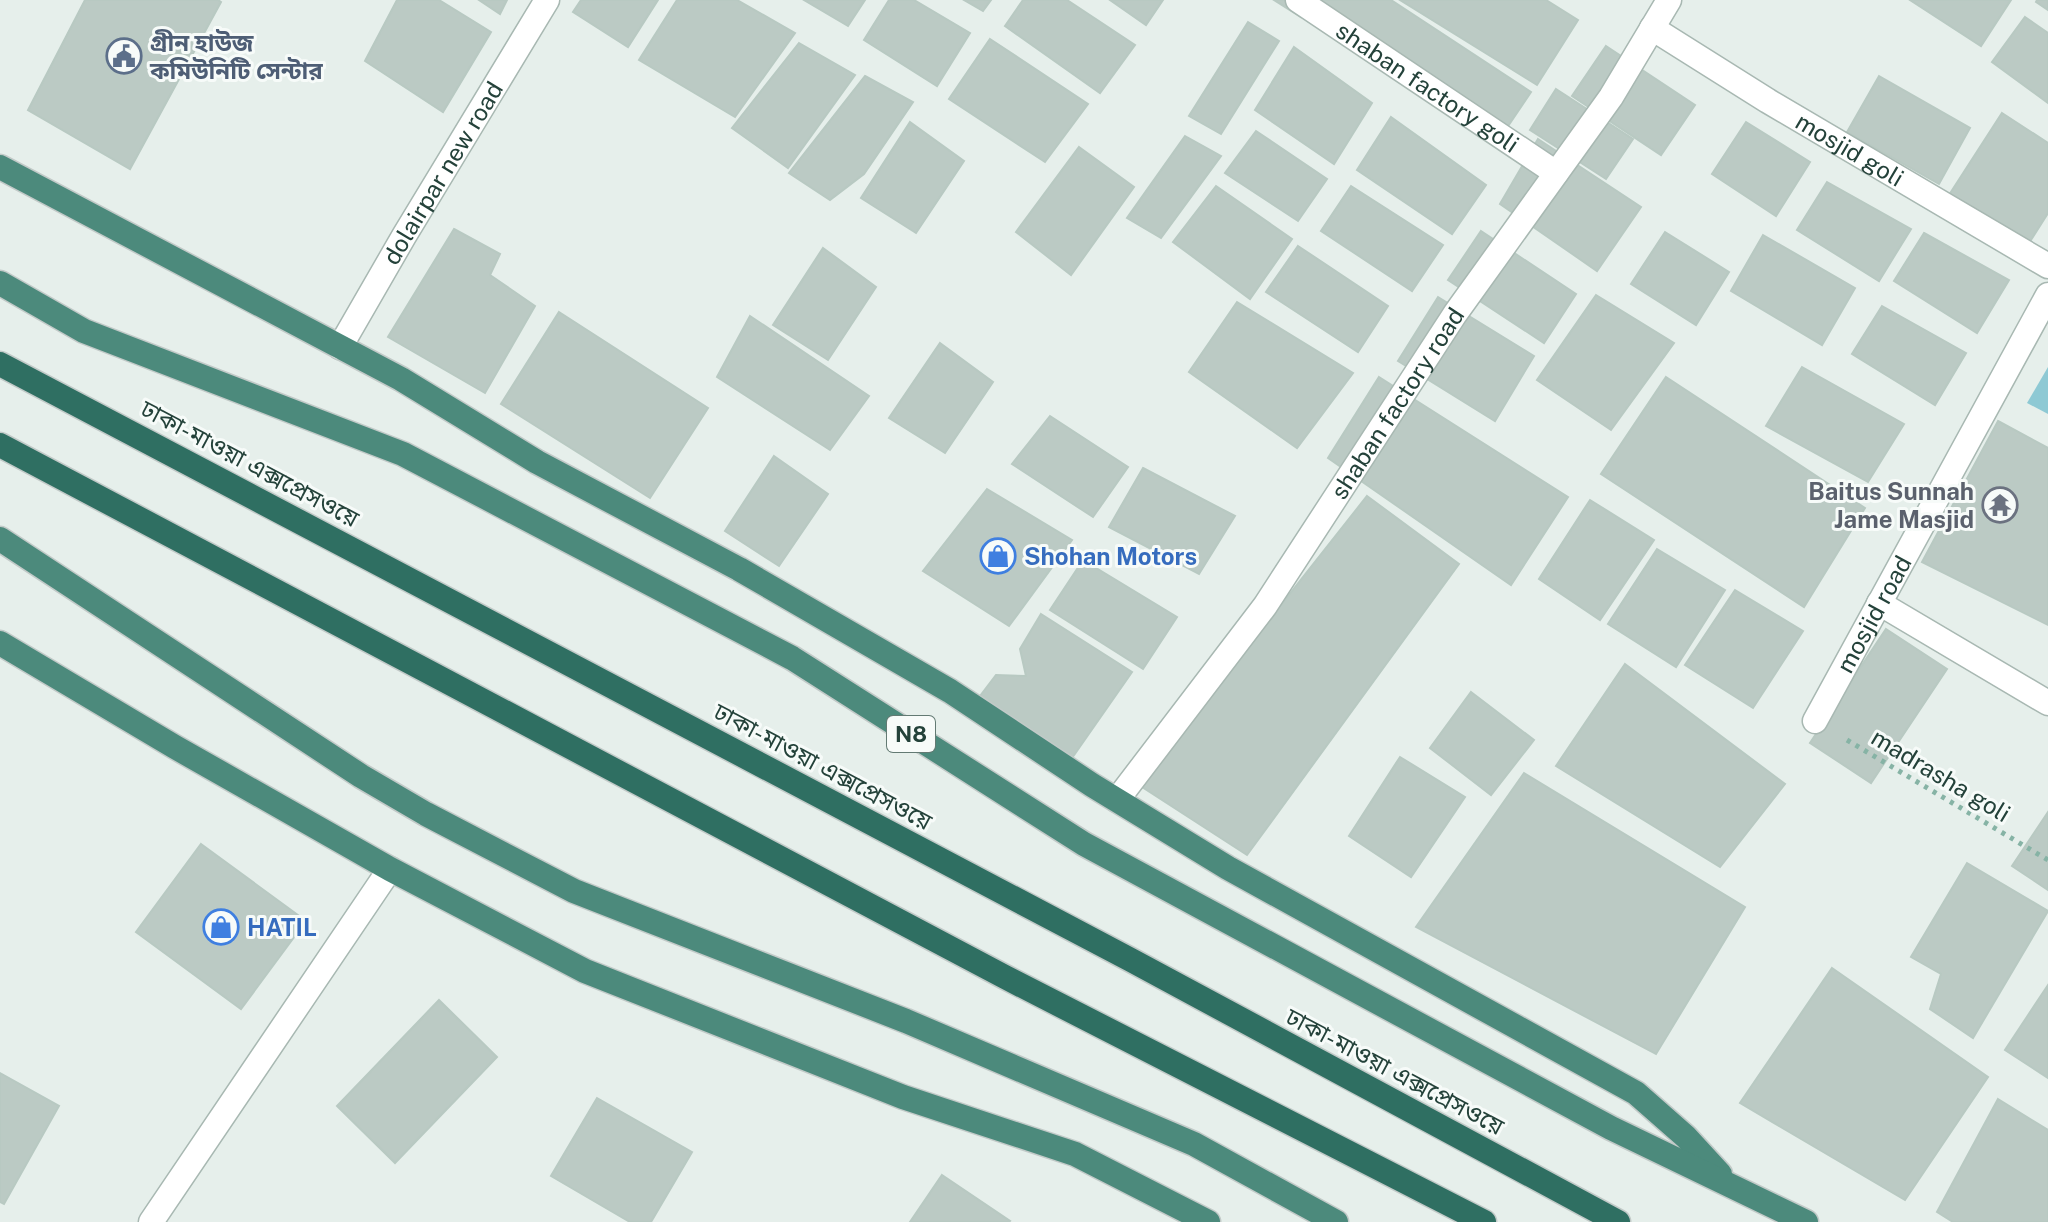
<svg xmlns="http://www.w3.org/2000/svg" width="2048" height="1222" font-family="'Public Sans','Noto Sans Bengali',sans-serif">
	<style>
		.water { fill: #8ec9d4 }
		.building { fill: #bbcac4; stroke: #b8c9c2; stroke-width: 2 }
		.lines { fill: none; stroke-linecap: round; stroke-linejoin: round }
		.minor-casing { stroke: #a8b8b2; stroke-width: 27 }
		.trunk-casing { stroke: #c2cac8; stroke-width: 27 }
		.motorway-casing { stroke: #c2cac8; stroke-width: 27 }
		.path { stroke: #86b3a5; stroke-width: 5; stroke-dasharray: 4 6; stroke-linecap: butt }
		.minor { stroke: #fff; stroke-width: 24 }
		.trunk { stroke: #4c8a7c; stroke-width: 24 }
		.motorway { stroke: #2f6f62; stroke-width: 24 }
		.labels { text-anchor: middle; dominant-baseline: central; stroke-width: 6; stroke-linejoin: round; paint-order: stroke }
		.shield { fill: #f7fbf9; stroke: #637a73; stroke-width: 2 }
		.shield-label { font-size: 22px; font-weight: bold; fill: #24423a }
		.service-label { font-size: 24px; font-weight: bold; fill: #4e5e75; stroke: #f7fbf9; text-anchor: start }
		.street-label { font-size: 24px; fill: #24423a; stroke: #f7fbf9 }
		.worship-label { font-size: 24px; font-weight: bold; fill: #5b616d; stroke: #f7fbf9; text-anchor: end }
		.shop-label { font-size: 24px; font-weight: bold; fill: #366cbe; stroke: #f7fbf9; text-anchor: start }
	</style>
	<rect width="100%" height="100%" fill="#e6efeb"/>
	<path class="water" d="M2048 367V414L2027 403Z"/>
	<g class="building">
		<path d="M85 0H218L221 2 130 169 28 110Z"/>
		<path d="M397 0H439L491 32 443 112 365 61Z"/>
		<path d="M479 0H507L500 14Z"/>
		<path d="M581 0H658L628 47 573 12Z"/>
		<path d="M677 0H737L795 33 735 117 639 60Z"/>
		<path d="M804 0H865L848 26Z"/>
		<path d="M889 0H914L970 33 937 86 864 40Z"/>
		<path d="M964 0H991L983 11Z"/>
		<path d="M1023 0H1067L1135 45 1100 93 1005 26Z"/>
		<path d="M1110 0H1163L1146 25Z"/>
		<path d="M1274 0H1311L1301 17Z"/>
		<path d="M1322 0H1391L1531 92 1506 129 1319 6Z"/>
		<path d="M1400 0H1546L1578 20 1537 85Z"/>
		<path d="M1910 0H2011L1981 46Z"/>
		<path d="M2037 0H2048V10L2036 2Z"/>
		<path d="M2025 17 2048 33V103L1992 62Z"/>
		<path d="M1248 22 1279 41 1221 134 1189 116Z"/>
		<path d="M990 39 1088 104 1045 162 949 99Z"/>
		<path d="M799 43 855 75 788 168 732 128Z"/>
		<path d="M1606 46 1695 105 1661 155 1572 96Z"/>
		<path d="M1294 47 1372 103 1334 164 1255 110Z"/>
		<path d="M865 76 913 102 864 174 830 200 789 173Z"/>
		<path d="M1879 76 1970 128 1939 184 1847 132Z"/>
		<path d="M1556 89 1633 139 1606 179 1530 130Z"/>
		<path d="M2002 113 2048 143V213L2019 259 1940 209Z"/>
		<path d="M1391 117 1486 185 1452 234 1357 170Z"/>
		<path d="M910 122 964 161 916 233 861 198Z"/>
		<path d="M1746 122 1810 162 1776 216 1712 174Z"/>
		<path d="M1256 131 1327 179 1298 221 1225 173Z"/>
		<path d="M1185 136 1221 156 1161 238 1127 218Z"/>
		<path d="M1538 139 1641 207 1597 271 1500 204Z"/>
		<path d="M1079 147 1134 187 1071 275 1016 232Z"/>
		<path d="M1827 182 1911 229 1879 281 1797 230Z"/>
		<path d="M1216 186 1292 239 1250 299 1173 242Z"/>
		<path d="M1351 186 1443 245 1412 291 1321 231Z"/>
		<path d="M454 229 500 254 490 275 535 306 485 393 388 337Z"/>
		<path d="M1481 231 1576 294 1544 343 1448 280Z"/>
		<path d="M1665 232 1729 272 1696 325 1631 284Z"/>
		<path d="M1924 233 2009 280 1977 333 1894 281Z"/>
		<path d="M1763 235 1855 288 1822 345 1731 291Z"/>
		<path d="M1298 246 1388 306 1358 352 1266 292Z"/>
		<path d="M823 248 876 287 828 360 773 325Z"/>
		<path d="M1596 295 1674 343 1611 430 1537 380Z"/>
		<path d="M1438 297 1534 356 1495 421 1398 361Z"/>
		<path d="M1237 302 1353 373 1297 448 1189 372Z"/>
		<path d="M1882 306 1966 353 1935 405 1852 354Z"/>
		<path d="M559 312 708 408 650 498 501 404Z"/>
		<path d="M750 316 869 396 830 450 717 377Z"/>
		<path d="M940 343 993 382 945 453 889 418Z"/>
		<path d="M1802 367 1904 424 1868 482 1766 426Z"/>
		<path d="M1379 377 1568 497 1511 585 1328 458Z"/>
		<path d="M1666 377 1865 508 1804 607 1601 474Z"/>
		<path d="M1050 416 1128 467 1093 517 1012 464Z"/>
		<path d="M1998 421 2048 448V625L1922 562Z"/>
		<path d="M774 456 828 494 779 566 725 531Z"/>
		<path d="M1143 468 1235 516 1199 574 1109 527Z"/>
		<path d="M987 489 1072 540 1009 626 923 571Z"/>
		<path d="M1367 496 1459 564 1247 855 1139 785Z"/>
		<path d="M1590 500 1654 540 1600 620 1539 579Z"/>
		<path d="M1657 549 1725 590 1676 667 1608 624Z"/>
		<path d="M1083 560 1177 617 1143 669 1050 610Z"/>
		<path d="M1735 590 1803 631 1753 708 1685 665Z"/>
		<path d="M1041 614 1132 672 1070 761 977 700 996 675 1026 676 1020 649Z"/>
		<path d="M1886 629 1947 669 1871 783 1810 743Z"/>
		<path d="M1625 664 1785 784 1720 867 1556 766Z"/>
		<path d="M1471 692 1534 740 1491 795 1430 748Z"/>
		<path d="M1400 757 1465 797 1411 877 1349 836Z"/>
		<path d="M1524 773 1745 907 1656 1054 1416 927Z"/>
		<path d="M2048 812V890L2012 866Z"/>
		<path d="M201 844 306 921 241 1009 136 932Z"/>
		<path d="M1967 863 2048 911 1973 1038 1930 1009 1941 974 1911 957Z"/>
		<path d="M1832 968 1988 1077 1905 1200 1740 1103Z"/>
		<path d="M2048 985V1078L2005 1050Z"/>
		<path d="M439 1000 497 1057 395 1163 337 1106Z"/>
		<path d="M0 1073 59 1106 4 1204 0 1202Z"/>
		<path d="M597 1098 692 1152 651 1222H630L551 1176Z"/>
		<path d="M1998 1099 2048 1130V1222H1953L1937 1212Z"/>
		<path d="M942 1175 1010 1221 1009 1222H910Z"/>
	</g>
	<g class="lines">
		<defs>
			<g id="minor">
				<path id="s1" d="M1298 0 1556 173"/>
				<path id="s2" d="M1652 28 1768 101 2048 266"/>
				<path id="s3" d="M340 347 404 236 547 0"/>
				<path d="M1879 603 2048 703"/>
				<path id="s4" d="M1815 721 2048 295"/>
				<path id="s5" d="M1117 800 1265 606 1455 314 1611 97 1669 0"/>
				<path d="M151 1222 390 869"/>
			</g>
			<g id="trunk">
				<path d="M0 167 401 379 537 462 739 569 950 691 1092 785 1228 868 1636 1093 1686 1137 1720 1174"/>
				<path d="M0 283 84 331 403 454 792 658 1084 844 1611 1128 1806 1222"/>
				<path d="M0 539 361 776 426 814 574 891 906 1021 1194 1144 1336 1222"/>
				<path d="M0 643 175 747 390 869 585 971 903 1097 1075 1154 1208 1222"/>
			</g>
			<g id="motorway">
				<path d="M0 364 1131 960 1618 1222"/>
				<path d="M0 445 1005 977 1484 1222"/>
			</g>
		</defs>
		<use href="#minor" class="minor-casing"/>
		<use href="#trunk" class="trunk-casing"/>
		<use href="#motorway" class="motorway-casing"/>
		<path class="path" d="M1847 740 2048 860"/>
		<use href="#minor" class="minor"/>
		<use href="#trunk" class="trunk"/>
		<use href="#motorway" class="motorway"/>
	</g>
	<defs>
		<symbol id="civic-ring" viewBox="-11 -11 22 22"><circle r="9.5" fill="#f7fbf9" stroke="#5c6f8a" stroke-width="1.5"/><path d="M-.6-6.5H3V-4.5H.6V-3L4-1V1h2V6H-6V1h2V-1L-.6-3ZM-1.2 2.5V6h2.4V2.5Z" fill="#5c6f8a"/></symbol>
		<symbol id="temple-ring" viewBox="-11 -11 22 22"><circle r="9.5" fill="#f7fbf9" stroke="#6b7280" stroke-width="1.5"/><path d="M0-6L5-2H3V0L6.5 2.5H4V6H1.5V3h-3V6H-4V2.5H-6.5L-3 0V-2H-5Z" fill="#6b7280"/></symbol>
		<symbol id="shop-ring" viewBox="-11 -11 22 22"><circle r="9.5" fill="#f7fbf9" stroke="#3f7fe0" stroke-width="1.5"/><path d="M-5-2.5h2.3a2.7 3.5 0 0 1 5.4 0H5L5.5 6h-11ZM-1.5-2.5h3a1.5 2.3 0 0 0-3 0Z" fill="#3f7fe0"/></symbol>
	</defs>
	<g fill-rule="evenodd">
		<use href="#civic-ring" x="104" y="36" width="40" height="40"/>
		<use href="#temple-ring" x="1980" y="485" width="40" height="40"/>
		<use href="#shop-ring" x="978" y="536" width="40" height="40"/>
		<use href="#shop-ring" x="201" y="907" width="40" height="40"/>
	</g>
	<g class="labels">
		<rect class="shield" x="887" y="716" width="48" height="36" rx="6"/>
		<g class="shield-label">
			<text x="911" y="734">N8</text>
		</g>
		<g class="service-label">
			<text x="150" y="42">গ্রীন হাউজ<tspan x="150" dy="28">কমিউনিটি সেন্টার</tspan></text>
		</g>
		<g class="street-label">
			<text stroke="none"><textPath href="#s1" startOffset="156">shaban factory goli</textPath></text>
			<text stroke="none"><textPath href="#s2" startOffset="232">mosjid goli</textPath></text>
			<text stroke="none"><textPath href="#s3" startOffset="202">dolairpar new road</textPath></text>
			<text stroke="none"><textPath href="#s5" startOffset="486">shaban factory road</textPath></text>
			<text transform="translate(250 463) rotate(28)">ঢাকা-মাওয়া এক্সপ্রেসওয়ে</text>
			<text stroke="none"><textPath href="#s4" startOffset="122">mosjid road</textPath></text>
			<text transform="translate(823 766) rotate(28)">ঢাকা-মাওয়া এক্সপ্রেসওয়ে</text>
			<text transform="translate(1941 775) rotate(31)">madrasha goli</text>
			<text transform="translate(1395 1071) rotate(28)">ঢাকা-মাওয়া এক্সপ্রেসওয়ে</text>
		</g>
		<g class="worship-label">
			<text x="1974" y="491">Baitus Sunnah<tspan x="1974" dy="28">Jame Masjid</tspan></text>
		</g>
		<g class="shop-label">
			<text x="1024" y="556">Shohan Motors</text>
			<text x="247" y="927">HATIL</text>
		</g>
	</g>
</svg>
